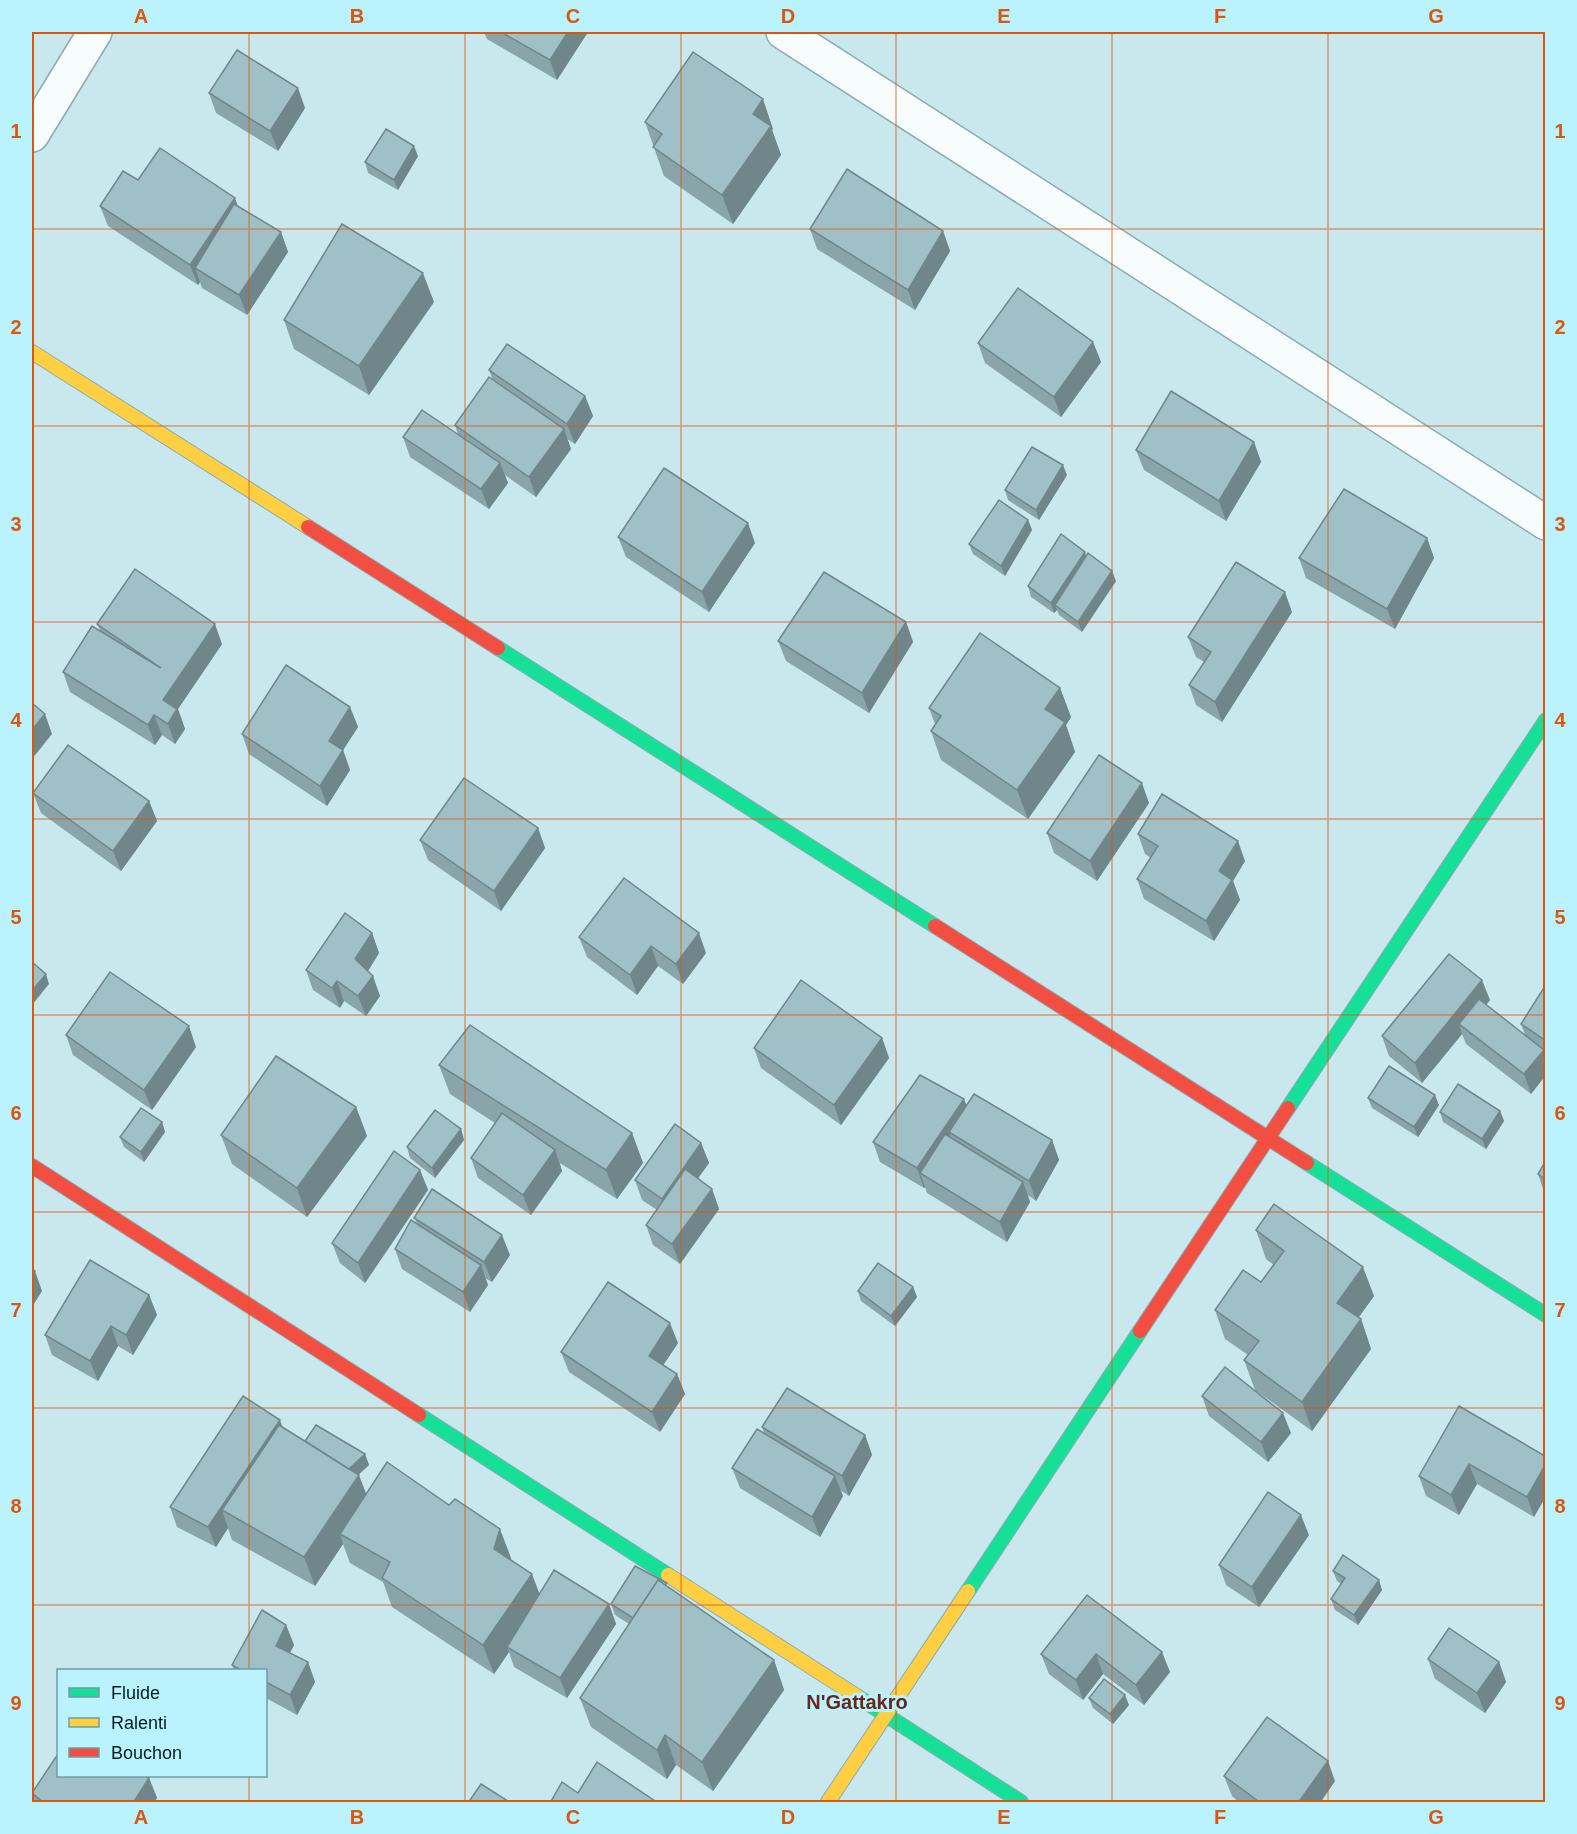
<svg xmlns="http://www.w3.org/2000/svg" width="1577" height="1834" font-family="Arial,sans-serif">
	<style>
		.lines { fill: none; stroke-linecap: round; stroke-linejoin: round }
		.street-casing { stroke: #8aacb2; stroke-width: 36 }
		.fast-casing { stroke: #8aacb2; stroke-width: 16 }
		.slow-casing { stroke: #8aacb2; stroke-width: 16 }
		.jam-casing { stroke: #8aacb2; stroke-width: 16 }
		.street { stroke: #f7fcfc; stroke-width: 33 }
		.fast { stroke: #16e098; stroke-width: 14 }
		.slow { stroke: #ffcf43; stroke-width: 14 }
		.jam { stroke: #f24e42; stroke-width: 14 }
		.wall { fill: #89a5aa }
		.shaded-wall { fill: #6f868b }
		.building { fill: #9fc0c6; stroke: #6f868b; stroke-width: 1.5 }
		.grid { fill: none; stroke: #dc560d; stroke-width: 1.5; stroke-opacity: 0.55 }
		.labels { text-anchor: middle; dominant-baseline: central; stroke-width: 6; stroke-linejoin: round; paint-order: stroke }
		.quarter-label { font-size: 20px; font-weight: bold; fill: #6a261b; stroke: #baf2fd }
		.neatline { fill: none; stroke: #dc560d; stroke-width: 2 }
		.grid-label { font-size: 20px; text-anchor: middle; font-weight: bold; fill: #dc560d }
	</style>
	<rect width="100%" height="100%" fill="#c9e8ee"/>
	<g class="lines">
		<defs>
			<g id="street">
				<path d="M783 32 1546 523"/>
				<path d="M32 135 95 32"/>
			</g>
			<g id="fast">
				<path d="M498 648 935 926"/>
				<path d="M1288 1108 1546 720"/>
				<path d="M1307 1163 1546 1315"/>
				<path d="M419 1415 668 1575"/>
				<path d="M968 1591 1140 1331"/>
				<path d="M858 1697 1021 1802"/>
			</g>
			<g id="slow">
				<path d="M32 352 308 527"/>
				<path d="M668 1575 858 1697"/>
				<path d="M828 1802 968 1591"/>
			</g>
			<g id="jam">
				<path d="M308 527 498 648"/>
				<path d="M935 926 1307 1163"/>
				<path d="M32 1166 419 1415"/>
				<path d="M1140 1331 1288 1108"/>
			</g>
		</defs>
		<use href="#street" class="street-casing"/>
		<use href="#fast" class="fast-casing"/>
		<use href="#slow" class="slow-casing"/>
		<use href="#jam" class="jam-casing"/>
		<use href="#street" class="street"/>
		<use href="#fast" class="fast"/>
		<use href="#slow" class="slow"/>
		<use href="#jam" class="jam"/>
	</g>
	<g class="wall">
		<path d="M484 32H588L557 80 487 39Z"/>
		<path d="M209 93 305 108 278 151 216 113Z"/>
		<path d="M645 122 773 129 772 130 781 155 733 224 664 176Z"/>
		<path d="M418 156 398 190 368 173 365 162Z"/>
		<path d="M138 180 238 206 281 232 288 252 247 315 202 288 200 282 198 285 108 226 100 206Z"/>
		<path d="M810 229 943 231 950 251 915 310 817 249Z"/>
		<path d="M434 302 369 395 294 349 284 320Z"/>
		<path d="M1093 342 1101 362 1061 417 985 363 978 343Z"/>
		<path d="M489 370 585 396 593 416 575 444 567 439 571 449 536 497 505 475 508 483 489 509 410 457 403 437 458 435 455 425 492 378Z"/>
		<path d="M1254 442 1261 462 1226 521 1144 470 1136 450Z"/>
		<path d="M1067 475 1039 520 1008 500 1005 490Z"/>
		<path d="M1028 520 1032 530 1005 576 973 554 969 544Z"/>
		<path d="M618 537 755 543 709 612 626 557Z"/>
		<path d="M1427 538 1434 558 1395 629 1306 578 1299 558Z"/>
		<path d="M1086 556 1116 581 1082 632 1059 615 1057 610 1054 613 1031 597 1028 586Z"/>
		<path d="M1292 612 1222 722 1196 705 1189 685 1204 662 1196 657 1188 637Z"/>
		<path d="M906 622 913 642 869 713 786 661 778 641Z"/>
		<path d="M97 624 222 644 178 709 185 729 175 744 162 735 155 745 70 692 63 672 100 630Z"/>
		<path d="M1060 688 1071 717 1066 725 1075 752 1028 819 941 760 931 731 935 724 929 708Z"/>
		<path d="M350 707 358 727 343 750 350 770 327 806 249 754 242 734Z"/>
		<path d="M33 793 149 801 157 821 121 871 41 813Z"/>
		<path d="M1149 803 1097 881 1054 853 1047 833Z"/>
		<path d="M538 828 545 848 501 911 428 860 420 840Z"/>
		<path d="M1138 834 1245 861 1233 881 1240 900 1214 941 1144 899 1137 879 1151 858 1145 854Z"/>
		<path d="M372 933 379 953 368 971 380 996 366 1016 344 1001 340 1008 313 990 306 970Z"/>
		<path d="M579 937 706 953 683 984 658 966 637 995 587 957Z"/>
		<path d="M1545 986V1076L1531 1094 1466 1044 1462 1034 1422 1083 1389 1056 1382 1036 1490 1000 1486 1005 1525 1035 1521 1024Z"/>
		<path d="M66 1035 196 1047 152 1110 73 1055Z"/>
		<path d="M882 1038 889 1058 841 1125 761 1068 754 1048Z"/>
		<path d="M439 1065 632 1133 643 1163 617 1199 560 1163 562 1171 531 1215 478 1178 471 1158 495 1123 450 1094Z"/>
		<path d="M1368 1098 1439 1105 1418 1137 1372 1108Z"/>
		<path d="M966 1105 1052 1140 1059 1160 1036 1201 1028 1195 1030 1202 1007 1242 927 1193 925 1187 924 1188 880 1162 873 1142Z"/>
		<path d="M356 1107 367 1136 307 1217 232 1164 221 1135Z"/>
		<path d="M1500 1111 1504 1121 1486 1149 1443 1122 1440 1112Z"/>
		<path d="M162 1122 165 1132 144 1162 124 1147 120 1137Z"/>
		<path d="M461 1129 464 1140 435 1178 410 1158 407 1147Z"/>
		<path d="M701 1143 709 1163 698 1178 712 1189 719 1209 680 1264 653 1245 646 1225 657 1210 642 1200 635 1180Z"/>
		<path d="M1545 1162V1195L1538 1174Z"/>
		<path d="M420 1170 428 1190 365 1283 340 1263 332 1243Z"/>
		<path d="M414 1218 510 1255 492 1282 485 1278 488 1285 470 1312 402 1269 395 1249 417 1223Z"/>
		<path d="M1256 1230 1374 1296 1358 1318 1361 1319 1371 1349 1312 1431 1255 1390 1244 1360 1248 1355 1225 1339 1215 1310 1261 1282 1274 1265 1266 1259Z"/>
		<path d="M913 1287 917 1297 895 1326 861 1301 858 1291Z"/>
		<path d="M149 1295 157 1315 133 1355 118 1346 98 1381 52 1355 45 1335Z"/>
		<path d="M678 1343 663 1365 677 1374 685 1394 660 1432 569 1372 561 1352Z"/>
		<path d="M1202 1396 1291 1433 1268 1462 1209 1416Z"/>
		<path d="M1459 1406 1545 1456 1534 1517 1477 1484 1459 1515 1426 1496 1419 1476Z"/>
		<path d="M762 1427 865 1435 872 1455 849 1496 840 1490 843 1496 820 1537 740 1488 732 1468 764 1433Z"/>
		<path d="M305 1441 365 1454 369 1465 358 1475 366 1494 511 1558V1560L539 1593 609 1604 616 1624 567 1698 514 1667 509 1652 494 1674 392 1607 383 1582 350 1563 343 1544 315 1586 232 1540 228 1528 216 1547 177 1527 170 1507Z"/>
		<path d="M1309 1535 1259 1607 1226 1585 1219 1565Z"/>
		<path d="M1333 1571 1382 1590 1358 1625 1335 1610 1331 1599 1341 1584 1337 1581Z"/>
		<path d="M668 1586 774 1660 784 1690 713 1791 676 1765 667 1779 591 1727 580 1698 629 1624 615 1615 611 1604Z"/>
		<path d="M1087 1595 1170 1672 1144 1705 1103 1674 1083 1700 1049 1674 1041 1654Z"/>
		<path d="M286 1625 294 1645 290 1653 308 1662 315 1682 297 1715 266 1698V1671H234L232 1665Z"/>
		<path d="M1428 1659 1499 1662 1506 1682 1485 1713 1435 1679Z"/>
		<path d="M1089 1698 1129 1705 1113 1724 1093 1708Z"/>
		<path d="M1224 1776 1335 1781 1320 1803H1240L1232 1796Z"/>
		<path d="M149 1778 157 1798 154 1803H34L32 1795V1793Z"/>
	</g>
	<g class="shaded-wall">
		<path d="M568 32H588L557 80 550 60Z"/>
		<path d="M298 88 305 108 278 151 270 131Z"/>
		<path d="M763 99 773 129 772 130 781 155 733 224 722 195 753 114Z"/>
		<path d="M414 146 418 156 398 190 394 180Z"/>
		<path d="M235 198 242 218 195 268 200 282 198 285 190 265Z"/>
		<path d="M943 231 950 251 915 310 908 290Z"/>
		<path d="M281 232 288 252 247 315 239 295Z"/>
		<path d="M423 273 434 302 369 395 359 366Z"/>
		<path d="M1093 342 1101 362 1061 417 1054 397Z"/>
		<path d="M585 396 593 416 575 444 567 424Z"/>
		<path d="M564 429 571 449 536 497 529 477Z"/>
		<path d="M1254 442 1261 462 1226 521 1219 501Z"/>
		<path d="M500 463 508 483 489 509 481 489Z"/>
		<path d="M1063 465 1067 475 1039 520 1036 510Z"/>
		<path d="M1028 520 1032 530 1005 576 1001 566Z"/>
		<path d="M748 523 755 543 709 612 702 592Z"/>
		<path d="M1427 538 1434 558 1395 629 1387 609Z"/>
		<path d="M1085 552 1088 562 1055 605 1057 610 1054 613 1051 603Z"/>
		<path d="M1112 571 1116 581 1082 632 1078 622Z"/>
		<path d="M1285 592 1292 612 1222 722 1215 702Z"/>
		<path d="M906 622 913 642 869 713 862 693Z"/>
		<path d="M215 624 222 644 178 709 185 729 175 744 168 724 163 700Z"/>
		<path d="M1060 688 1071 717 1066 725 1075 752 1028 819 1017 790 1045 709Z"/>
		<path d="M350 707 358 727 336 761 329 741Z"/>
		<path d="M45 714 52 734 32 759V730Z"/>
		<path d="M154 715 162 735 155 745 148 725Z"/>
		<path d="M343 750 350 770 327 806 320 786Z"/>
		<path d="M1142 783 1149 803 1097 881 1090 861Z"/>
		<path d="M149 801 157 821 121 871 113 851Z"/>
		<path d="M538 828 545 848 501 911 494 891Z"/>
		<path d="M1238 841 1245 861 1233 881 1240 900 1214 941 1206 921 1219 871Z"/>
		<path d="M372 933 379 953 363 979 355 959Z"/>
		<path d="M699 933 706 953 683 984 676 964Z"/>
		<path d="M651 946 658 966 637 995 630 975Z"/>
		<path d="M46 974 49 984 32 1005V991Z"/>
		<path d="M373 976 380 996 366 1016 358 996Z"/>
		<path d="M1482 980 1490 1000 1466 1030 1459 1024 1462 1034 1422 1083 1415 1063Z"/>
		<path d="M337 981 344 1001 340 1008 332 988Z"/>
		<path d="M189 1026 196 1047 152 1110 144 1090Z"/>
		<path d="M882 1038 889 1058 841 1125 834 1105Z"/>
		<path d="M1544 1050 1545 1055V1076L1531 1094 1524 1074Z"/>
		<path d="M1435 1095 1439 1105 1418 1137 1414 1127Z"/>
		<path d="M964 1099 972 1119 949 1132 954 1145 920 1173 925 1187 924 1188 917 1168Z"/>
		<path d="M356 1107 367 1136 307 1217 297 1188Z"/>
		<path d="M1500 1111 1504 1121 1486 1149 1482 1139Z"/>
		<path d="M162 1122 165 1132 144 1162 141 1152Z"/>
		<path d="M461 1129 464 1140 435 1178 432 1168Z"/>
		<path d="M632 1133 643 1163 617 1199 606 1170Z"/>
		<path d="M1052 1140 1059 1160 1036 1201 1029 1181Z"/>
		<path d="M701 1143 709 1163 669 1219 662 1199Z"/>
		<path d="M555 1150 562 1171 531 1215 523 1195Z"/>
		<path d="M420 1170 428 1190 365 1283 358 1263Z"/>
		<path d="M1023 1182 1030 1202 1007 1242 1000 1222Z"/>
		<path d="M712 1189 719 1209 680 1264 672 1244Z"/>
		<path d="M502 1235 510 1255 492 1282 484 1262Z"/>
		<path d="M481 1265 488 1285 470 1312 463 1292Z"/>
		<path d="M1363 1267 1374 1296 1348 1332 1337 1303Z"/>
		<path d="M35 1271 42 1291 32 1307V1276Z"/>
		<path d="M913 1287 917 1297 895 1326 891 1316Z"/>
		<path d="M149 1295 157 1315 133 1355 126 1335Z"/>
		<path d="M1361 1319 1371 1349 1312 1431 1302 1402Z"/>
		<path d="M670 1323 678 1343 656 1376 649 1356Z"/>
		<path d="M111 1326 118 1346 98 1381 90 1361Z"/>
		<path d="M677 1374 685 1394 660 1432 652 1412Z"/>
		<path d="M1283 1413 1291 1433 1268 1462 1261 1442Z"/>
		<path d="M280 1420 287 1440 222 1510 228 1528 216 1547 208 1527Z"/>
		<path d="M865 1435 872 1455 849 1496 842 1476Z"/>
		<path d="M365 1454 369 1465 346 1486 342 1475Z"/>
		<path d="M1469 1464 1477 1484 1459 1515 1451 1495Z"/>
		<path d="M1545 1465V1498L1534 1517 1527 1497Z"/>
		<path d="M359 1475 370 1504 340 1534 343 1544 315 1586 304 1557Z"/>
		<path d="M835 1476 843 1496 820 1537 812 1517Z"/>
		<path d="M1301 1515 1309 1535 1259 1607 1252 1587Z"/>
		<path d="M500 1529 511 1558 505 1579 494 1549Z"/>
		<path d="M532 1574 543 1603 507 1647 509 1652 494 1674 483 1645Z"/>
		<path d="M1379 1580 1382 1590 1358 1625 1354 1615Z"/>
		<path d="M609 1604 616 1624 567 1698 560 1678Z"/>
		<path d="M286 1625 294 1645 283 1666 276 1646Z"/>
		<path d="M1162 1652 1170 1672 1144 1705 1136 1685Z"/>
		<path d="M1096 1654 1103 1674 1083 1700 1076 1680Z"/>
		<path d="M774 1660 784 1690 713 1791 702 1762Z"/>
		<path d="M308 1662 315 1682 297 1715 290 1695Z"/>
		<path d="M1499 1662 1506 1682 1485 1713 1477 1693Z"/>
		<path d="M1125 1695 1129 1705 1113 1724 1110 1714Z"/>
		<path d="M665 1735 676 1765 667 1779 657 1750Z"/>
		<path d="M1328 1761 1335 1781 1320 1803H1298Z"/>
		<path d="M149 1778 157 1798 154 1803H133Z"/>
	</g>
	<g class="building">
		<path d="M501 32H568L550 60Z"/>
		<path d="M237 50 298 88 270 131 209 93Z"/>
		<path d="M693 52 763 99 753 114 771 126 722 195 653 147 662 134 645 122Z"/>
		<path d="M386 129 414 146 394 180 365 162Z"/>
		<path d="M160 148 235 198 190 265 100 206 123 171 138 180Z"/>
		<path d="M847 169 943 231 908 290 810 229Z"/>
		<path d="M234 204 281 232 239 295 195 268Z"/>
		<path d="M342 224 423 273 359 366 284 320Z"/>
		<path d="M1018 288 1093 342 1054 397 978 343Z"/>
		<path d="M507 344 585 396 567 424 489 370Z"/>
		<path d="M489 377 564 429 529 477 455 425Z"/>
		<path d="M1171 391 1254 442 1219 501 1136 450Z"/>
		<path d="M422 410 500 463 481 489 403 437Z"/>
		<path d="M1032 447 1063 465 1036 510 1005 490Z"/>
		<path d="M664 468 748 523 702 592 618 537Z"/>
		<path d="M1344 489 1427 538 1387 609 1299 558Z"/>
		<path d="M999 500 1028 520 1001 566 969 544Z"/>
		<path d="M1061 534 1085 552 1051 603 1028 586Z"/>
		<path d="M1088 553 1112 571 1078 622 1055 605Z"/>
		<path d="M1236 562 1285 592 1215 702 1189 685 1211 652 1188 637Z"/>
		<path d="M135 569 215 624 163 700 177 709 168 724 154 715 148 725 63 672 92 626 161 668 97 624Z"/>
		<path d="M824 572 906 622 862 693 778 641Z"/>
		<path d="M980 633 1060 688 1045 709 1065 722 1017 790 931 731 941 716 929 708Z"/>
		<path d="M286 665 350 707 329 741 343 750 320 786 242 734Z"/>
		<path d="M32 703 45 714 32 730Z"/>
		<path d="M68 745 149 801 113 851 33 793Z"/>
		<path d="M1099 755 1142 783 1090 861 1047 833Z"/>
		<path d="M464 778 538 828 494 891 420 840Z"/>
		<path d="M1162 794 1238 841 1219 871 1232 880 1206 921 1137 879 1158 846 1138 834Z"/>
		<path d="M624 878 699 933 676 964 651 946 630 975 579 937Z"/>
		<path d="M345 913 372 933 355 959 373 976 358 996 337 981 332 988 306 970Z"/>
		<path d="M1449 954 1482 980 1415 1063 1382 1036Z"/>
		<path d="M32 962 46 974 32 991Z"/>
		<path d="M110 972 189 1026 144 1090 66 1035Z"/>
		<path d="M801 980 882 1038 834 1105 754 1048Z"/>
		<path d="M1545 986V1040L1521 1024Z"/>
		<path d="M1479 999 1544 1050 1524 1074 1459 1024Z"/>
		<path d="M470 1025 632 1133 606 1170 439 1065Z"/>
		<path d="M276 1056 356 1107 297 1188 221 1135Z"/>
		<path d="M1389 1066 1435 1095 1414 1127 1368 1098Z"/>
		<path d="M920 1075 964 1099 917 1168 873 1142Z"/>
		<path d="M1458 1084 1500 1111 1482 1139 1440 1112Z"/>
		<path d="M974 1094 1052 1140 1029 1181 949 1132Z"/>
		<path d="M141 1108 162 1122 141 1152 120 1137Z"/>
		<path d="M435 1110 461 1129 432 1168 407 1147Z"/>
		<path d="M502 1113 555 1150 523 1195 471 1158Z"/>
		<path d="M675 1124 701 1143 662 1199 635 1180Z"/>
		<path d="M945 1134 1023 1182 1000 1222 920 1173Z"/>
		<path d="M394 1151 420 1170 358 1263 332 1243Z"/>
		<path d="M1545 1162V1179L1538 1174Z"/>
		<path d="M685 1169 712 1189 672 1244 646 1225Z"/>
		<path d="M432 1189 502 1235 484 1262 414 1218Z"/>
		<path d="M1274 1204 1363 1267 1337 1303 1361 1319 1302 1402 1244 1360 1259 1341 1215 1310 1243 1270 1261 1282 1284 1251 1256 1230Z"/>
		<path d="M411 1220 481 1265 463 1292 395 1249Z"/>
		<path d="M90 1260 149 1295 126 1335 111 1326 90 1361 45 1335Z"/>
		<path d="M878 1263 913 1287 891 1316 858 1291Z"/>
		<path d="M32 1269 35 1271 32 1276Z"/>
		<path d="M608 1282 670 1323 649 1356 677 1374 652 1412 561 1352Z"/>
		<path d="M1225 1367 1283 1413 1261 1442 1202 1396Z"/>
		<path d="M787 1388 865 1435 842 1476 762 1427Z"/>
		<path d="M243 1396 280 1420 208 1527 170 1507Z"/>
		<path d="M1459 1406 1545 1456V1465L1527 1497 1469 1464 1451 1495 1419 1476Z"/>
		<path d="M279 1425 359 1475 304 1557 222 1510Z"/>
		<path d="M316 1425 365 1454 349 1469 305 1441Z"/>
		<path d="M757 1429 835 1476 812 1517 732 1468Z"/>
		<path d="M387 1462 449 1505 455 1499 500 1529 494 1549 532 1574 483 1645 382 1578 390 1562 340 1534Z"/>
		<path d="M1268 1492 1301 1515 1252 1587 1219 1565Z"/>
		<path d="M1343 1555 1379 1580 1354 1615 1331 1599 1345 1578 1333 1571Z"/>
		<path d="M635 1566 667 1583 665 1585 658 1580 633 1618 611 1604Z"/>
		<path d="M554 1570 609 1604 560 1678 507 1647Z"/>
		<path d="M658 1580 774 1660 702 1762 665 1735 657 1750 580 1698Z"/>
		<path d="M1087 1595 1162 1652 1136 1685 1096 1654 1076 1680 1041 1654Z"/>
		<path d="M262 1610 286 1625 276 1646 308 1662 290 1695 266 1682V1671H243L232 1665Z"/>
		<path d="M1449 1628 1499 1662 1477 1693 1428 1659Z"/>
		<path d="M1104 1679 1125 1695 1110 1714 1089 1698Z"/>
		<path d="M1267 1717 1328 1761 1298 1803H1261L1224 1776Z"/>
		<path d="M58 1754V1776H145L149 1778 133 1803H44L32 1793Z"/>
		<path d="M597 1762 658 1803H550L562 1782 578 1793Z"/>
		<path d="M481 1784 511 1803H468Z"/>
	</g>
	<path class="grid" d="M249 32V1670M465 32V1802M681 32V1802M896 32V1802M1112 32V1802M1328 32V1802M32 229H1546M32 426H1546M32 622H1546M32 819H1546M32 1015H1546M32 1212H1546M32 1408H1546M32 1605H1546M249 1776V1802"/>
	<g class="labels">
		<g class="quarter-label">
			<text x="857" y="1702">N'Gattakro</text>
		</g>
	</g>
	<rect width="1577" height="1834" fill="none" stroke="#baf2fd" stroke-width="66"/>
	<rect x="57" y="1669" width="210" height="108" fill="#baf2fd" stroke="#709ca5" stroke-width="1.5"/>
	<rect x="69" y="1688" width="30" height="9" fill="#16e098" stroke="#709ca5" stroke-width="1.5"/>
	<text x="111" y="1699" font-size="18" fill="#001c21">Fluide</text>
	<rect x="69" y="1718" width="30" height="9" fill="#ffcf43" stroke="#709ca5" stroke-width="1.5"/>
	<text x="111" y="1729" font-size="18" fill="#001c21">Ralenti</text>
	<rect x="69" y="1748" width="30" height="9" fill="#f24e42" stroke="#709ca5" stroke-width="1.5"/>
	<text x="111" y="1759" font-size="18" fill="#001c21">Bouchon</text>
	<rect x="33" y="33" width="1511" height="1768" class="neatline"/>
	<g class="grid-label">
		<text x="141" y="23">A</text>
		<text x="357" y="23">B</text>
		<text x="573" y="23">C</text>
		<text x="788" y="23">D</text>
		<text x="1004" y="23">E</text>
		<text x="1220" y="23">F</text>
		<text x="1436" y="23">G</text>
		<text x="16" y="138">1</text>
		<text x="1560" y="138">1</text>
		<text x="16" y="334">2</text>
		<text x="1560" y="334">2</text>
		<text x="16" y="531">3</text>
		<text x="1560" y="531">3</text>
		<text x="16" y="727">4</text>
		<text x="1560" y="727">4</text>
		<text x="16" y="924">5</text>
		<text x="1560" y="924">5</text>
		<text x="16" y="1120">6</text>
		<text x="1560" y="1120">6</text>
		<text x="16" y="1317">7</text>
		<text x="1560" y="1317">7</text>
		<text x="16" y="1513">8</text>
		<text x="1560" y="1513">8</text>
		<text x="16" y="1710">9</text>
		<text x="1560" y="1710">9</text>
		<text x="141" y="1824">A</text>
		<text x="357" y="1824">B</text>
		<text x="573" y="1824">C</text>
		<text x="788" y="1824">D</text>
		<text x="1004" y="1824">E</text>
		<text x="1220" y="1824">F</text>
		<text x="1436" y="1824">G</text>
	</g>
</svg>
